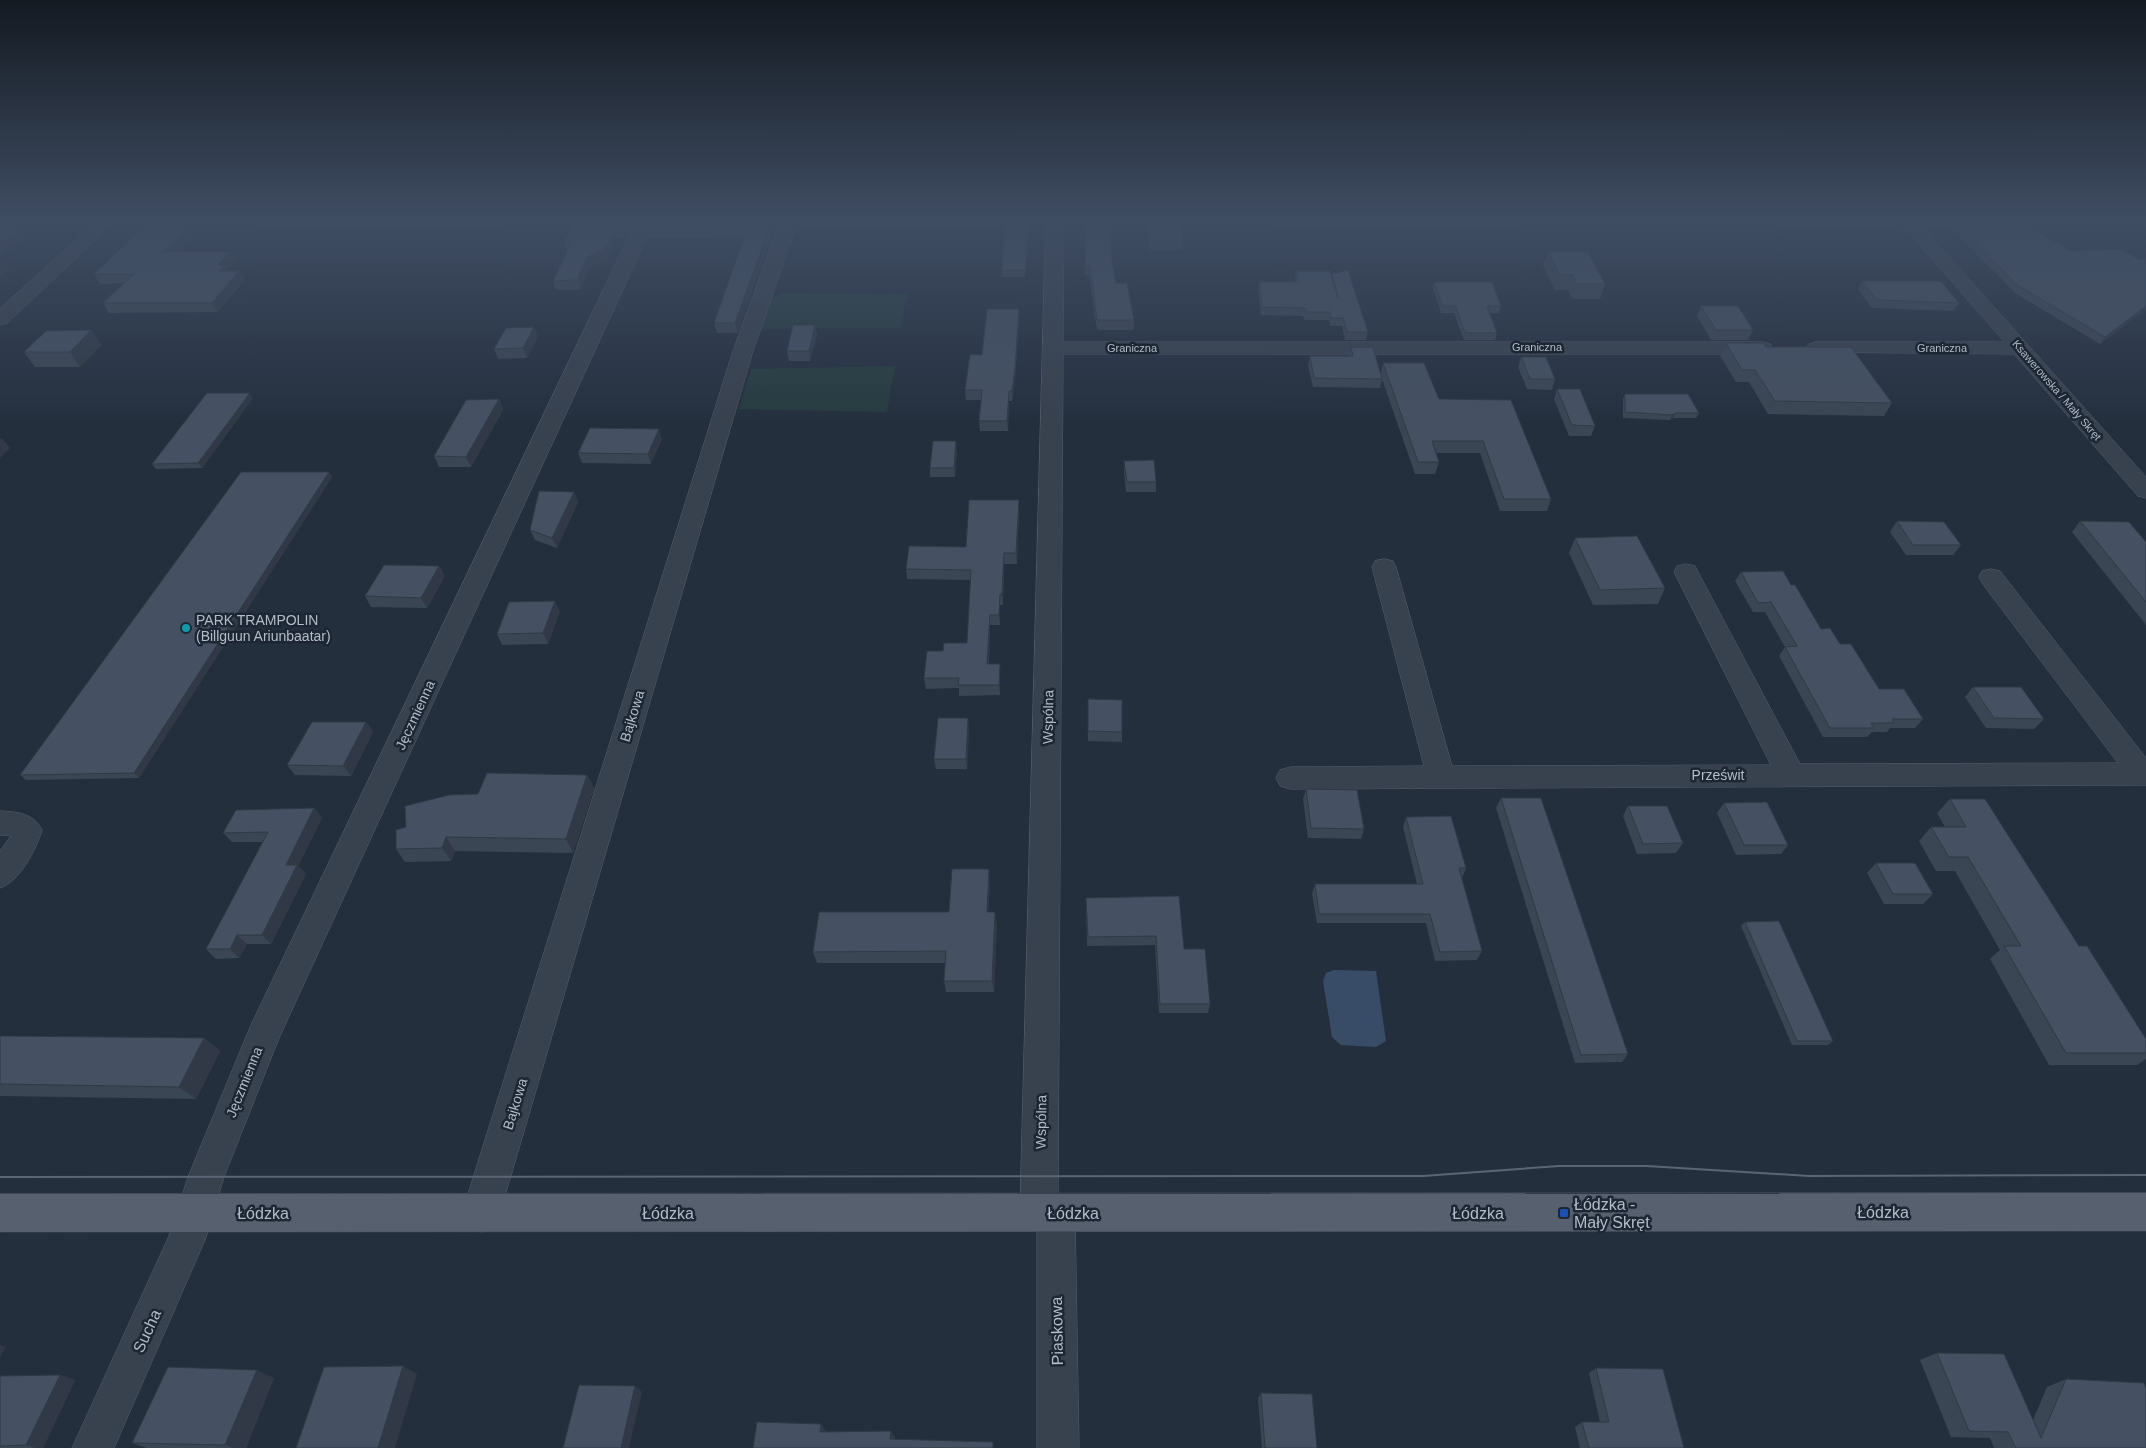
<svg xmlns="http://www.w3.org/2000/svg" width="2146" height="1448" font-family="Helvetica,sans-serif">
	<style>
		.green { fill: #263c3f }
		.water { fill: #394c67 }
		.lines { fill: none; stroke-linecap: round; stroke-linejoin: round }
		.minor-casing { stroke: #565f6c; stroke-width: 1 }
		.major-casing { stroke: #414a57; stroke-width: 1 }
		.minor { fill: #38414e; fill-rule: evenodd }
		.major { fill: #56606e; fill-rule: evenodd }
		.tram { stroke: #5a6575; stroke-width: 2 }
		.wall { fill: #3b4654 }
		.shaded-wall { fill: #303945 }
		.building { fill: #455162; stroke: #303945 }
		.culture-dot { fill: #0f9aa8; stroke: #1d2633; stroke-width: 2 }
		.transit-dot { fill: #1a4fb4; stroke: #1d2633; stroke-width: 2 }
		.labels { text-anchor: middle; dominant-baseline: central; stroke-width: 5; stroke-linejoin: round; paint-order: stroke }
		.far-street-label { font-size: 11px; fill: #b4bcc9; stroke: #1d2633 }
		.poi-label { font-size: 14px; fill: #b4bcc9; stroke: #1d2633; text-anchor: start }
		.street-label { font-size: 14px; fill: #b4bcc9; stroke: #1d2633 }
		.near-poi-label { font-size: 16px; fill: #b4bcc9; stroke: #1d2633; text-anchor: start }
		.near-street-label { font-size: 16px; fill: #b4bcc9; stroke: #1d2633 }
	</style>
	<rect width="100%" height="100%" fill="#242f3e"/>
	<g class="green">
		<path d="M781 293 907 294 901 328 761 329 768 302Z"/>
		<path d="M895 366 887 412 739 409 751 369Z"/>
	</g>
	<path class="water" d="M1334 970 1376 971 1386 1041 1376 1047 1341 1045 1332 1037 1323 981 1326 973Z"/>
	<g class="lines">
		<defs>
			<g id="minor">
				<path d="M96 222H115L7 323 0 325V309Z"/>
				<path d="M636 222H654L279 1038 224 1177 205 1240 114 1448H72L169 1236 188 1177 251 1025Z"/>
				<path d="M780 222H798L753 351 500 1213 494 1226 481 1232 468 1226 462 1213 733 351Z"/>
				<path d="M1046 222H1064L1063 342H1763L1770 344 1773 348 1770 352 1763 354H1063L1058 1195 1069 1200 1075 1213 1079 1448H1037V1231L1026 1226 1020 1213Z"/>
				<path d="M1900 222H1918L2146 477V498L2138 496 2014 354 1809 352 1806 348 1809 344 1816 342H2004Z"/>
				<path d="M1384 559 1393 561 1396 567 1452 766 1771 765 1674 572 1677 566 1686 564 1695 566 1698 572 1800 764 2118 763 1982 583 1979 577 1982 571 1991 569 2000 571 2146 758V785L1290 789 1280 786 1276 778 1280 770 1290 767 1424 766 1372 567 1375 561Z"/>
				<path d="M0 811C18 812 33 813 42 830 36 850 20 881 0 888V851L11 836 0 835Z"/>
			</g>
			<path id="major" d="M2146 1193V1231L0 1232V1194Z"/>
		</defs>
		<use href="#minor" class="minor-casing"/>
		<use href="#major" class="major-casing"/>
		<use href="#minor" class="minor"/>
		<use href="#major" class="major"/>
		<path class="tram" d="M0 1177 1423 1176 1559 1166H1647L1809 1176 2146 1175"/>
	</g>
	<g class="wall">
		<path d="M635 222 626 238H617L607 259 591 266 580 290H556L553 281 569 250H567L564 240Z"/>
		<path d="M649 222H776L738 333H717L714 323 744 239 648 238 646 229Z"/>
		<path d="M1005 222H1030L1025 277H1002V270Z"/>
		<path d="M1145 222H1179L1183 241 1182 250H1150Z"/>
		<path d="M1945 222H2021L2071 251 2140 260 2146 258V309L2100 344 2015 293Z"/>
		<path d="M1086 223 1112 262 1116 283 1134 320V330H1097L1089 275H1085Z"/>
		<path d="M187 228 192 237 178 252 235 261 227 270V271H239L245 280 217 312 109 313 103 303 124 283 100 284 94 274Z"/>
		<path d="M1548 251 1605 284 1600 299H1572L1568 290H1555L1543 266Z"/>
		<path d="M1296 271 1332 276 1368 332 1366 340H1345L1342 326H1330L1329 320H1304L1303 316 1261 315 1258 290 1259 282H1296L1295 279Z"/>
		<path d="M1862 281 1959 303 1954 311 1872 308 1858 289Z"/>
		<path d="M1434 282 1501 306 1499 313H1490L1497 333 1495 340H1464L1454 313H1441L1433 288Z"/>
		<path d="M1701 306 1753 330 1748 340H1711L1697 316Z"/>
		<path d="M1019 319 1015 380 1012 401H1009L1008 431H980L979 421 981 400H966L965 390 982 355Z"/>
		<path d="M815 325 817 335 810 361H789L787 351Z"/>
		<path d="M91 330 101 345 80 367H35L24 352Z"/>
		<path d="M538 337 527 358 498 359 494 349Z"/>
		<path d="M1726 343 1766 347 1892 403 1884 416 1768 414 1749 382H1736L1720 356Z"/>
		<path d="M1351 347 1381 374 1383 363 1439 399 1551 499 1547 511H1500L1480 453H1436L1439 462 1435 474H1415L1382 379 1380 388 1313 387 1308 365 1310 356H1349Z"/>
		<path d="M1521 357 1555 379 1552 390 1527 389 1518 367Z"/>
		<path d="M1557 389 1595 426 1591 436H1569L1554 399Z"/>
		<path d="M1625 394 1699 413 1696 418H1673L1670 420 1623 418V399Z"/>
		<path d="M253 398 202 468 156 469 152 464Z"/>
		<path d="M499 399 503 410 471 467H439L434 456Z"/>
		<path d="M662 439 651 464 582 463 578 453Z"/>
		<path d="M957 450 955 477H930V468Z"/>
		<path d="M1124 461 1156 482V492H1126L1124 471Z"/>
		<path d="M329 472 332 477 139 778 26 780 20 775Z"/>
		<path d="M574 492 578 502 557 548 535 540 530 530Z"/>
		<path d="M1019 510 1017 564H1004L1003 605H1000V625H990L989 664 1000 674V695L959 696V688L926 689 924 678 943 651 967 643 971 580 907 579 906 569 966 547Z"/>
		<path d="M1897 521 1961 545 1953 555H1906L1890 532Z"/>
		<path d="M2080 521 2146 542V625L2072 532Z"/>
		<path d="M1575 538 1665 588 1658 604 1593 605 1569 553Z"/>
		<path d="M439 566 445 576 427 608 371 607 365 596Z"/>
		<path d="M1741 572 1791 585 1821 629 1840 644 1879 689 1923 719 1915 728H1890L1887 732H1872L1867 737H1823L1779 656 1785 647 1765 612H1753L1735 581Z"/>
		<path d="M560 611 548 644 502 645 497 634Z"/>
		<path d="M1973 687 2044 719 2034 729 1986 728 1965 697Z"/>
		<path d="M1088 699 1122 732V742L1088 741Z"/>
		<path d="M366 722 373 732 351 776 295 775 287 765Z"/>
		<path d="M969 729 967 769H936L934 759Z"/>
		<path d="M587 775 594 788 573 853 455 851 451 861 405 862 396 849 406 827 478 794Z"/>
		<path d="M1306 789 1364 829 1361 839 1308 838 1303 799Z"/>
		<path d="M1501 798 1628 1054 1622 1062 1575 1063 1496 808Z"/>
		<path d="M1950 799 2079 946 2146 1039V1059L2137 1065H2049L1990 959 2000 950 1955 871H1936L1919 841 1931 827H1945L1937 813Z"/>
		<path d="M1724 803 1788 845 1781 854 1736 855 1717 813Z"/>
		<path d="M1628 806 1683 843 1676 853 1637 854 1623 816Z"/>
		<path d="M314 808 322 818 298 866 306 874 271 944H247L239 958 216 959 206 949 263 842H232L223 833Z"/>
		<path d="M1406 817 1466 868 1462 878 1482 951 1477 960 1435 961 1426 923H1317L1312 894 1315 884H1417L1403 827Z"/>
		<path d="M1876 863 1933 894 1923 904H1884L1867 873Z"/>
		<path d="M990 881 988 912 997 924 994 992H946L944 981 945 963H817L813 952 949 912Z"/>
		<path d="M1086 898 1184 949 1210 1004 1208 1013H1159L1155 945 1087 946Z"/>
		<path d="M1745 922 1833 1041 1828 1045H1792L1741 926Z"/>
		<path d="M0 1036 204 1038 220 1051 196 1099 0 1096Z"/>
		<path d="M1937 1353 2033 1420 2047 1387 2066 1379 2146 1448H1994L1990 1438 1951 1437 1920 1360Z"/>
		<path d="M1596 1368 1684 1448H1580L1575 1427 1582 1422H1600L1589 1373Z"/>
		<path d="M60 1375 75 1380 43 1448H0V1376Z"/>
		<path d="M274 1378 246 1448H147L132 1443Z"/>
		<path d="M1261 1393 1317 1448H1262L1258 1398Z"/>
	</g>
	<g class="shaded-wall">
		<path d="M628 222H635L626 238 623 229Z"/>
		<path d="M771 222H776L738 333 735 323Z"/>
		<path d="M1029 222H1030L1025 277V270Z"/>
		<path d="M19 228 24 236 0 257V244Z"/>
		<path d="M187 228 192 237 169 261 163 252Z"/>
		<path d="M614 229 617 238 607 259 591 266 580 290 577 280 588 256Z"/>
		<path d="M230 252 235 261 227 270 230 274 225 280 218 265Z"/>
		<path d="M4 261 10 269 0 278V265Z"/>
		<path d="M239 271 245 280 217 312 212 303Z"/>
		<path d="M2146 306V309L2100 344 2105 337Z"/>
		<path d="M1019 309V319L1015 380 1012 401V391Z"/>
		<path d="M815 325 817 335 810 361 809 351Z"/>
		<path d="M534 327 538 337 527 358 523 348Z"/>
		<path d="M91 330 101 345 80 367 70 352Z"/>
		<path d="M1009 391V401L1008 431 1007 421Z"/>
		<path d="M250 393 253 398 202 468 198 463Z"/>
		<path d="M499 399 503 410 471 467 466 457Z"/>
		<path d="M1675 413 1673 418 1670 420 1672 415Z"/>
		<path d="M659 429 662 439 651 464 648 454Z"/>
		<path d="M2 438 10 448 0 458V439Z"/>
		<path d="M956 441 957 450 955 477 954 468Z"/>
		<path d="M329 472 332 477 139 778 134 773Z"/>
		<path d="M574 492 578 502 557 548 552 538Z"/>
		<path d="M1019 500V510L1017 564 1016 553Z"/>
		<path d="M1004 553V564L1003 605 1002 594Z"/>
		<path d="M439 566 445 576 427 608 421 598Z"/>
		<path d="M1000 594V625L999 615Z"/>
		<path d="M555 601 560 611 548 644 543 633Z"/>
		<path d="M990 615V625L988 674 987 664Z"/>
		<path d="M1000 664V695L999 685Z"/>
		<path d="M968 718 969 729 967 769 966 759Z"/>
		<path d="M366 722 373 732 351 776 343 766Z"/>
		<path d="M587 775 594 788 573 853 566 839Z"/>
		<path d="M314 808 322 818 298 866 306 874 271 944 262 935 286 865Z"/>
		<path d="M446 837 455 851 451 861 442 848Z"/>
		<path d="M989 869 990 881 988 924 987 912Z"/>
		<path d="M995 912 997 924 994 992 992 981Z"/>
		<path d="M237 935 247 944 239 958 230 949Z"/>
		<path d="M204 1038 220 1051 196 1099 179 1087Z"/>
		<path d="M0 1345 6 1347 0 1357Z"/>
		<path d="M403 1366 417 1374 395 1448H378Z"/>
		<path d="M257 1370 274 1378 246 1448H234L225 1445Z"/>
		<path d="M60 1375 75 1380 43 1448H35L26 1445Z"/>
		<path d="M635 1386 642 1392 629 1448H621Z"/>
		<path d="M821 1424 826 1431 825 1439 820 1432Z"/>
		<path d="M891 1431 895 1437 894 1446 890 1439Z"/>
	</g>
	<g class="building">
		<path d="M574 222H628L623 229H614L604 250 588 256 577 280 553 281 573 240H564Z"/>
		<path d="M649 222H771L735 323H714L747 229H646Z"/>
		<path d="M1005 222H1029L1025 270H1002Z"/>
		<path d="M1147 222H1179L1183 241H1150Z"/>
		<path d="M1955 222H2021L2071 251 2121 249 2140 260 2146 258V306L2105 337 2019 286Z"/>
		<path d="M1086 223H1111L1112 262 1116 283H1127L1134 320H1097L1090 266H1085Z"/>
		<path d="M0 228H19L0 244Z"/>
		<path d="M187 228 163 252H230L218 265H224L219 271H239L212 303H103L134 274H94L142 229Z"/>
		<path d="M1548 251 1588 252 1605 284H1577L1573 275H1560Z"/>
		<path d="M1348 270 1368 332H1347L1343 318H1331L1330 312H1306L1305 308 1262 307 1259 282H1299L1296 271H1330L1338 298 1332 274Z"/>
		<path d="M1862 281H1941L1959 303 1877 300Z"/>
		<path d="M1434 282H1492L1501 306H1487L1497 333H1465L1456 306H1443Z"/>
		<path d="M1701 306H1738L1753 330H1716Z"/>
		<path d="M987 309H1019L1015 369 1012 391H1009L1007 421H979L982 390H965L970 354 982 355Z"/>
		<path d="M793 325H815L809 351H787Z"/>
		<path d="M534 327 523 348 494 349 506 328Z"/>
		<path d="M91 330 70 352H24L46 331Z"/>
		<path d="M1726 343H1764L1766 347H1851L1892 403 1775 401 1755 370H1742Z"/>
		<path d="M1351 347H1373L1382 379 1314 378 1310 356H1353Z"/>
		<path d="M1521 357H1546L1555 379H1530Z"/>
		<path d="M1383 363H1424L1439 399 1511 400 1551 499H1504L1483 441H1432L1439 462H1418Z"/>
		<path d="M1557 389H1580L1595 426 1572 425Z"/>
		<path d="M207 393H250L198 463 152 464Z"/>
		<path d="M1625 394H1688L1699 413H1675L1672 415 1625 412Z"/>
		<path d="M499 399 466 457 434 456 466 400Z"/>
		<path d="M590 428 659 429 648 454 578 453Z"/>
		<path d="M933 441H956L954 468H930Z"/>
		<path d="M1154 460 1156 482H1127L1124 461Z"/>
		<path d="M241 472H329L134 773 20 775Z"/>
		<path d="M539 491 574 492 552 538 530 530Z"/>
		<path d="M969 500H1019L1016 553H1004L1002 594H1000L999 615H990L987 664H1000L999 685H958L959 678H924L927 651H943L944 643H967L971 570 906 569 909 546 966 547Z"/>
		<path d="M1897 521 1944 522 1961 545H1913Z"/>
		<path d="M2080 521 2129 522 2146 542V602Z"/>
		<path d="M1637 536 1665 588 1600 590 1575 538Z"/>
		<path d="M384 565 439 566 421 598 365 596Z"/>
		<path d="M1783 571 1791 585H1795L1821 629 1830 628 1840 644H1851L1879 689H1904L1923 719H1892L1894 723H1871L1874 728H1830L1785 647 1797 646 1771 602 1758 603 1741 572Z"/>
		<path d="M555 601 543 633 497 634 509 602Z"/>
		<path d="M1973 687H2021L2044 719 1994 718Z"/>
		<path d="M1088 699 1122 700V732L1088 731Z"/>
		<path d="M938 718H968L966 759H934Z"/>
		<path d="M312 722H366L343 766 287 765Z"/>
		<path d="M487 773 587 775 566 839 446 837 442 848 396 849V830L406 827 405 806 449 795 478 794Z"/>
		<path d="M1306 789 1357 790 1364 829 1311 828Z"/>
		<path d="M1501 798H1541L1628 1054 1581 1055Z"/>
		<path d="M1950 799H1985L2079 946H2087L2146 1039V1053H2066L2004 946H2021L1968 857H1949L1931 827H1966Z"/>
		<path d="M1767 802 1788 845H1744L1724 803Z"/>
		<path d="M1628 806H1667L1683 843 1643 844Z"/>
		<path d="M314 808 286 865H297L262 935H237L230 949H206L268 832 223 833 236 810Z"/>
		<path d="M1451 816 1466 868H1459L1482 951 1440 952 1430 914H1319L1315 884H1423L1406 817Z"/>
		<path d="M1876 863H1915L1933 894H1893Z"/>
		<path d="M952 869H989L987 912H995L992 981H944L946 951 813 952 819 912H949Z"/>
		<path d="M1179 896 1184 949H1205L1210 1004H1160L1156 936 1088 937 1086 898Z"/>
		<path d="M1779 921 1833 1041H1797L1745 922Z"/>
		<path d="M0 1036 204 1038 179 1087 0 1084Z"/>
		<path d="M1937 1353 2004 1354 2041 1438 2066 1379 2144 1383 2146 1388V1448H2016L2008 1432 1969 1431Z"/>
		<path d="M403 1366 378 1448H296L324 1367Z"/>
		<path d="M168 1367 257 1370 225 1445 132 1443Z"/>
		<path d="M1596 1368 1663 1369 1684 1448H1589L1582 1422H1609Z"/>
		<path d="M60 1375 26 1445 0 1446V1376Z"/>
		<path d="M579 1385 635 1386 621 1448H563Z"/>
		<path d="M1261 1393 1312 1394 1317 1448H1265Z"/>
		<path d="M757 1422 821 1424 820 1432 891 1431 890 1439 993 1442V1448H753Z"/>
	</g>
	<linearGradient id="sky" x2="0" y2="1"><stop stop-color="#141a22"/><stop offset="0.52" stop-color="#3f4d63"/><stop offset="1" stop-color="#3f4d63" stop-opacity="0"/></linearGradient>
	<rect width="2146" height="424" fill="url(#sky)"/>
	<circle class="culture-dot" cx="186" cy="628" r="5"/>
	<rect class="transit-dot" x="1559" y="1208" width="10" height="10" rx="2.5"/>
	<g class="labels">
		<g class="far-street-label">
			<text x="1537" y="347">Graniczna</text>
			<text x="1132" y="348">Graniczna</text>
			<text x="1942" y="348">Graniczna</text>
			<text transform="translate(2057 390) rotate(49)">Ksawerowska / Mały Skręt</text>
		</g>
		<g class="poi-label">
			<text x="196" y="620">PARK TRAMPOLIN<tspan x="196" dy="16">(Billguun Ariunbaatar)</tspan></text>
		</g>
		<g class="street-label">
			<text transform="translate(415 715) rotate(-65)">Jęczmienna</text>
			<text transform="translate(632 716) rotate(-73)">Bajkowa</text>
			<text transform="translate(1048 717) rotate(-89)">Wspólna</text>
			<text x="1718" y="775">Prześwit</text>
			<text transform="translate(244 1082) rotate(-68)">Jęczmienna</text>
			<text transform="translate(515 1104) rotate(-73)">Bajkowa</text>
			<text transform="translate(1041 1122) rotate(-89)">Wspólna</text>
		</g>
		<g class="near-poi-label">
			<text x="1574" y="1204">Łódzka -<tspan x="1574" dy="18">Mały Skręt</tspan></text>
		</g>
		<g class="near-street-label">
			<text x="1883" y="1212">Łódzka</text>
			<text x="263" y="1213">Łódzka</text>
			<text x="668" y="1213">Łódzka</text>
			<text x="1073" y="1213">Łódzka</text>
			<text x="1478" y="1213">Łódzka</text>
			<text transform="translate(147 1331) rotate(-65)">Sucha</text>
			<text transform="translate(1057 1331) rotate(-91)">Piaskowa</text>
		</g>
	</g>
</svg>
